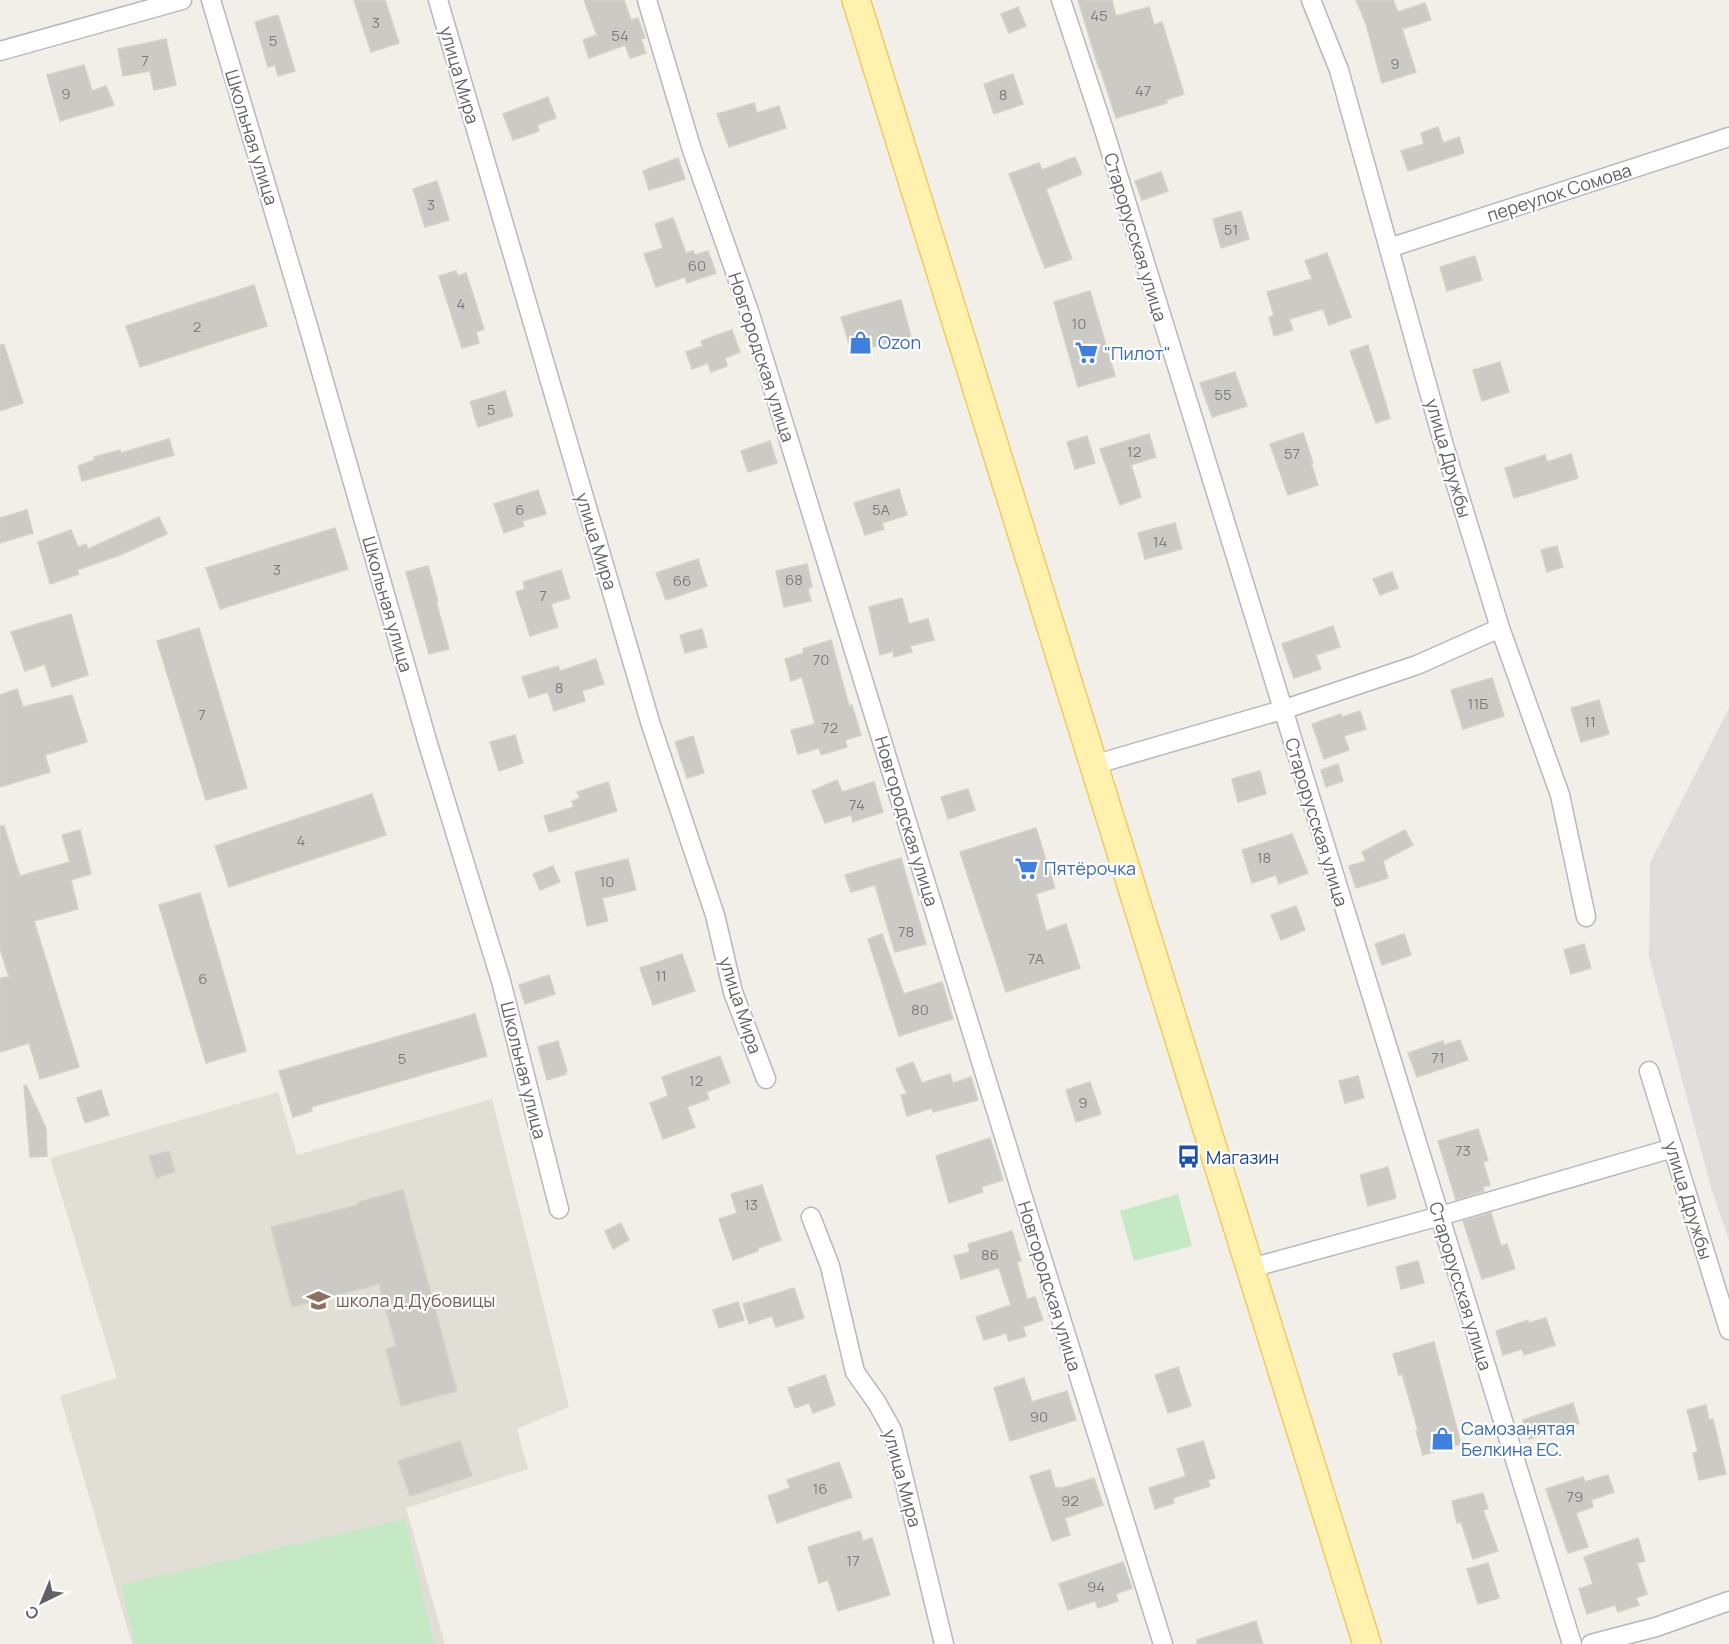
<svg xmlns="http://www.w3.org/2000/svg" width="1729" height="1644" font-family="Manrope,sans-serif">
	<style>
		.industrial { fill: #e0deda }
		.education { fill: #e1ded6 }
		.green { fill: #c5e8c5 }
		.building { fill: #cccac5; stroke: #d6d1c6; stroke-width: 1.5 }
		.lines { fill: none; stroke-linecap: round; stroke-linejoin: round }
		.minor-casing { stroke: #b5b8bc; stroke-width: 21 }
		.primary-casing { stroke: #f2c960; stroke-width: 30 }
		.minor { stroke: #fff; stroke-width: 18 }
		.primary { stroke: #fff2af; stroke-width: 27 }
		.labels { text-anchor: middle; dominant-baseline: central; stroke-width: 4.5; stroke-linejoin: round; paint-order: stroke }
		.number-label { font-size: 15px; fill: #7a7d7f }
		.street-label { font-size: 18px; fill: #5f6368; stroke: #fff }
		.shop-label { font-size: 18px; fill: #366cbe; stroke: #fff; text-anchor: start }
		.transit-label { font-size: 18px; fill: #164399; stroke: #fff; text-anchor: start }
		.education-label { font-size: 18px; fill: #785e54; stroke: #fff; text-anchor: start }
	</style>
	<rect width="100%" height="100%" fill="#f1efe8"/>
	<path class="industrial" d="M1729 708V1240L1712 1191 1649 957 1650 863Z"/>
	<path class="education" d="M278 1092 297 1155 492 1099 569 1407 517 1429 528 1469 406 1508 445 1644H132L60 1396 117 1378 50 1158Z"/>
	<g class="green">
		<path d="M1178 1194 1192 1246 1134 1261 1120 1211Z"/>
		<path d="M405 1519 434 1644H135L121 1585Z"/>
	</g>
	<g class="building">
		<path d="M354 0H385L399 43 371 52Z"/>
		<path d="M584 0H624L631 20 638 18 645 38 641 39 646 53 630 58 625 45 589 58 583 40 597 35Z"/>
		<path d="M1078 0H1112L1116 16 1149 7 1154 25 1162 22 1184 94 1166 100 1167 103 1116 118 1100 69H1099Z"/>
		<path d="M1356 0H1393L1398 12 1425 3 1431 20 1402 29 1416 72 1382 83 1366 24Z"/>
		<path d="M1018 7 1026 26 1009 33 1001 14Z"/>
		<path d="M278 15 295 71 278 76 275 65 268 67 255 22Z"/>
		<path d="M166 39 176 85 154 90 150 71 123 76 118 49Z"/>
		<path d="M84 65 92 91 106 86 114 105 60 121 47 75Z"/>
		<path d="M1013 74 1023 104 994 114 984 84Z"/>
		<path d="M548 97 556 118 537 125 539 131 513 140 503 114Z"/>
		<path d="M754 103 757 113 779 106 786 128 729 147 717 114Z"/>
		<path d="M1438 127 1443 143 1459 137 1464 153 1408 171 1401 151 1424 144 1421 133Z"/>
		<path d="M1075 157 1082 174 1046 189 1072 259 1045 268 1009 174 1039 163 1042 170Z"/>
		<path d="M678 158 685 179 649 190 643 171Z"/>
		<path d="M1161 172 1168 191 1142 200 1135 181Z"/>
		<path d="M437 181 449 220 425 227 413 189Z"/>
		<path d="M1241 211 1249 239 1221 248 1213 219Z"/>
		<path d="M673 218 686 253 693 251 695 255 708 251 716 273 687 283 685 277 656 287 644 254 663 248 655 224Z"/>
		<path d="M1327 253 1351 317 1329 325 1323 309 1289 319 1293 330 1274 336 1269 317 1274 316 1267 292 1312 279 1305 261Z"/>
		<path d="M1475 256 1482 280 1447 291 1440 267Z"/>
		<path d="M456 271 458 276 466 273 484 329 476 332 479 343 462 348 439 276Z"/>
		<path d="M254 285 267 326 140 367 126 326Z"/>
		<path d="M1090 291 1115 376 1078 387 1054 302Z"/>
		<path d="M901 300 911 336 852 353 841 317Z"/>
		<path d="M732 330 740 352 725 358 727 366 711 372 708 363 692 369 686 352 703 346 701 341Z"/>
		<path d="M0 345H4L23 403 0 411Z"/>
		<path d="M1368 345 1390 418 1376 423 1350 351Z"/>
		<path d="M1500 362 1509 392 1482 401 1473 370Z"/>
		<path d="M1235 372 1247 406 1212 417 1200 383Z"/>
		<path d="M505 391 513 416 478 427 470 402Z"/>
		<path d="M1303 433 1313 463H1311L1318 485 1288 495 1270 444Z"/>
		<path d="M1149 434 1156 457 1131 465 1141 497 1120 505 1100 449Z"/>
		<path d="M1087 436 1095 463 1075 469 1067 442Z"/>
		<path d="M169 439 174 455 82 481 78 466 95 460 94 457 120 450 121 453Z"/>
		<path d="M770 441 777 463 748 472 741 451Z"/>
		<path d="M1571 454 1578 478 1514 498 1505 468 1545 455 1547 462Z"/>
		<path d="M899 489 907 515 882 523 884 529 865 535 854 503Z"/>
		<path d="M538 490 546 514 522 521 524 526 504 533 494 504Z"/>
		<path d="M27 510 33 533 0 543V518Z"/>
		<path d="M159 517 167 534 120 555 77 570 79 574 50 584 38 542 71 530 78 547 86 544 88 549Z"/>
		<path d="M1175 523 1182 549 1145 559 1138 533Z"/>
		<path d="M335 528 348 569 220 609 206 568Z"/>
		<path d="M1557 546 1563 567 1547 572 1541 550Z"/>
		<path d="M698 559 707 586 666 600 656 573Z"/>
		<path d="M807 564 812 587 808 588 811 601 784 607 776 571Z"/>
		<path d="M428 566 438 601H436L449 649 429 654 406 572Z"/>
		<path d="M561 570 570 598 551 604 558 627 530 636 516 592 525 589 523 582Z"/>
		<path d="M1392 572 1398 588 1380 595 1373 579Z"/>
		<path d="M902 598 909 624 928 619 934 640 910 646 912 652 894 657 893 651 880 655 869 607Z"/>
		<path d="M71 614 88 675 52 687 45 664 25 671 11 632Z"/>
		<path d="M1333 626 1340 647 1316 655 1321 669 1294 678 1282 644Z"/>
		<path d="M199 628 247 788 206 800 157 641Z"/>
		<path d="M702 629 707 647 685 653 680 635Z"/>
		<path d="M831 640 849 706 852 705 861 735 845 740 847 747 821 755 819 748 798 754 791 730 815 724 802 677 791 681 785 659 804 653 803 649Z"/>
		<path d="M596 659 604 684 582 691 585 701 554 711 548 692 529 698 522 677 558 666 560 671Z"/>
		<path d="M1492 678 1504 716 1463 729 1451 690Z"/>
		<path d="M17 689 23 707 72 695 87 742 45 755 50 772 0 787V695Z"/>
		<path d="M1599 700 1609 734 1581 742 1571 708Z"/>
		<path d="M1360 711 1366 729 1344 736 1349 750 1324 759 1312 724 1341 714 1342 717Z"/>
		<path d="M515 735 523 763 499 771 490 742Z"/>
		<path d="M693 736 704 773 687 778 675 742Z"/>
		<path d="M1338 764 1343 781 1326 787 1321 770Z"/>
		<path d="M1260 771 1266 794 1238 802 1232 779Z"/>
		<path d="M837 780 842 792 874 782 883 812 853 822 851 815 825 823 812 791Z"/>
		<path d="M608 782 617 811 549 832 544 816 574 807 572 801 580 798 577 792Z"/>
		<path d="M968 789 975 810 948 819 941 797Z"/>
		<path d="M372 794 386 835 229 887 215 846Z"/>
		<path d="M0 826H4L20 876 70 862 62 835 80 830 91 874 71 880 78 909 34 921 79 1067 40 1079 29 1043 0 1052V978L9 977 0 949Z"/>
		<path d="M1036 828 1055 888 1036 894 1046 931 1066 924 1080 968 1006 992 960 852Z"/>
		<path d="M1405 830 1413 845 1383 861 1388 878 1356 888 1349 866 1366 861 1362 852Z"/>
		<path d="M1292 834 1308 873 1279 884 1276 875 1252 883 1242 850Z"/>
		<path d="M901 858 926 944 895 952 875 885 851 892 845 875Z"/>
		<path d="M628 859 636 890 602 898 608 921 587 926 575 872Z"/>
		<path d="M553 866 560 882 540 890 533 874Z"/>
		<path d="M200 893 246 1051 206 1063 159 905Z"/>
		<path d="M1296 906 1305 930 1281 940 1271 915Z"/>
		<path d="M882 934 904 994 942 982 953 1019 899 1036 868 939Z"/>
		<path d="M1404 934 1411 955 1382 965 1375 944Z"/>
		<path d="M1584 944 1591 968 1571 974 1564 950Z"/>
		<path d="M682 954 695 991 653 1005 640 968Z"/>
		<path d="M549 975 555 994 525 1004 519 985Z"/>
		<path d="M475 1014 487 1056 311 1107 312 1111 293 1117 279 1071Z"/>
		<path d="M1460 1040 1468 1060 1417 1077 1408 1053 1443 1041 1444 1045Z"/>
		<path d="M558 1041 567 1071H565L566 1074 547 1080 538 1047Z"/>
		<path d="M720 1056 730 1083 706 1092 709 1099 687 1107 695 1127 663 1139 650 1103 668 1096 662 1077Z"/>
		<path d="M913 1062 922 1083 950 1074 953 1083 971 1077 978 1100 933 1112 932 1108 907 1116 901 1095 907 1094 896 1069Z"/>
		<path d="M1358 1076 1364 1098 1345 1103 1339 1081Z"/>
		<path d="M1090 1082 1101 1114 1076 1122 1066 1090Z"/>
		<path d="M26 1085 46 1128 47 1156 30 1157 24 1086Z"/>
		<path d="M101 1090 109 1115 85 1123 77 1098Z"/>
		<path d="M1478 1129 1488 1160 1483 1162 1490 1185 1483 1187 1484 1191 1456 1200 1438 1141Z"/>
		<path d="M990 1138 1003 1180 981 1187 983 1192 949 1203 936 1156Z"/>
		<path d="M169 1151 175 1172 156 1178 149 1156Z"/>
		<path d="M1388 1167 1396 1198 1368 1206 1360 1175Z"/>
		<path d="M762 1185 781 1240 758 1248V1251L733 1260 719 1219 737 1213 731 1194Z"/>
		<path d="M403 1190 457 1391 401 1406 386 1349 396 1346 379 1284 292 1307 271 1227 358 1205V1202Z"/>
		<path d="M1491 1213 1501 1246 1507 1244 1515 1269 1482 1279 1463 1221Z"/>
		<path d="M621 1223 629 1240 613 1249 605 1231Z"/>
		<path d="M1012 1231 1021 1261 1017 1262 1027 1299 1035 1297 1043 1320 1023 1327 1026 1336 1009 1341 1006 1333 984 1340 976 1317 1011 1305 999 1268 961 1279 954 1256 970 1252 968 1244Z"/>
		<path d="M1418 1261 1424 1283 1401 1289 1396 1267Z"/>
		<path d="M794 1288 804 1318 776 1327 772 1316 749 1324 743 1304Z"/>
		<path d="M738 1302 744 1320 719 1328 713 1310Z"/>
		<path d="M1546 1318 1555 1345 1524 1355 1522 1349 1503 1355 1496 1331 1528 1320 1529 1323Z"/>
		<path d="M1434 1342 1461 1444 1423 1455 1416 1431 1418 1430 1402 1374 1399 1375 1393 1354Z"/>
		<path d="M1178 1367 1191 1406 1168 1413 1155 1375Z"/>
		<path d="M825 1375 835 1405 813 1413 809 1403 795 1408 788 1388Z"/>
		<path d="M1024 1378 1032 1402 1067 1391 1076 1420 1010 1441 994 1388Z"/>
		<path d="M1573 1403 1579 1423 1529 1439 1523 1420Z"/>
		<path d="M1706 1405 1709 1420 1713 1419 1726 1474 1699 1480 1693 1453 1698 1452 1687 1410Z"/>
		<path d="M460 1441 472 1476 410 1496 398 1461Z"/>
		<path d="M1203 1441 1215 1478 1208 1480 1210 1486 1173 1498 1174 1503 1155 1509 1149 1488 1186 1476 1177 1449Z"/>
		<path d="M839 1462 852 1497 777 1523 768 1496 790 1488 787 1480Z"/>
		<path d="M1050 1470 1055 1488 1059 1487V1489L1094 1478 1103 1505 1065 1518 1070 1535 1052 1541 1030 1476Z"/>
		<path d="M1608 1475 1614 1492 1591 1500 1593 1507 1576 1513 1588 1547 1568 1553 1546 1489 1583 1477 1585 1482Z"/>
		<path d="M1483 1493 1488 1509 1483 1510 1498 1551 1473 1559 1461 1522 1457 1523 1452 1501Z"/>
		<path d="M860 1531 863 1541 872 1538 890 1595 838 1611 828 1580 819 1583 808 1547Z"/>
		<path d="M1638 1538 1645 1561 1637 1563 1647 1594 1636 1598 1639 1605 1618 1612 1615 1605 1587 1614 1579 1589 1593 1584 1584 1557Z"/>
		<path d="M1123 1562 1132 1588 1116 1594 1118 1601 1098 1608 1095 1601 1068 1610 1059 1584Z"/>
		<path d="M1488 1563 1499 1598 1478 1604 1467 1569Z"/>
		<path d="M1256 1621 1263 1644H1197V1640Z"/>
	</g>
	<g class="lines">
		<defs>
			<g id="minor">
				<path d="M211 0 306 319 428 744 501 981 559 1209"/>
				<path d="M438 0 651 725 715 915 733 992 766 1079"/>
				<path d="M647 0 692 150 749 311 1025 1204 1163 1644"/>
				<path d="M1061 0 1104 130 1572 1644"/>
				<path d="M1311 0 1339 70 1445 449 1500 628 1560 795 1586 917"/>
				<path d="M0 51 182 0"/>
				<path d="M1389 248 1729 137"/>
				<path d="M1093 765 1282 710 1417 665 1500 628"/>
				<path d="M1649 1071 1729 1330"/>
				<path d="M811 1217 830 1266 855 1372 877 1403 892 1430 944 1644"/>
				<path d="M1251 1268 1440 1216 1673 1148"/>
				<path d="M1591 1644 1656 1627 1729 1601"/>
			</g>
			<path id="primary" d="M856 0 1367 1644"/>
		</defs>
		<use href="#minor" class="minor-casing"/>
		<use href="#primary" class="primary-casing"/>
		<use href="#minor" class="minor"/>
		<use href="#primary" class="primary"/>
	</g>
	<defs>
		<symbol id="shop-bare" viewBox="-9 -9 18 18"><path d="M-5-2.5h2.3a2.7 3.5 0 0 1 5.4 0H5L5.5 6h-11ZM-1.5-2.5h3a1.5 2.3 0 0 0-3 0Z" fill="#3f7fe0" stroke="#fff" stroke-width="2.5" paint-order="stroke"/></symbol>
		<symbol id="supermarket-bare" viewBox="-9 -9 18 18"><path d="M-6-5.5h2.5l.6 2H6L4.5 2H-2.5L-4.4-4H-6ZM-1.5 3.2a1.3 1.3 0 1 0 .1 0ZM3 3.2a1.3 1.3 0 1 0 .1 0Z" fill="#3f7fe0" stroke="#fff" stroke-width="2.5" paint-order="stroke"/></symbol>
		<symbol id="bus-bare" viewBox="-9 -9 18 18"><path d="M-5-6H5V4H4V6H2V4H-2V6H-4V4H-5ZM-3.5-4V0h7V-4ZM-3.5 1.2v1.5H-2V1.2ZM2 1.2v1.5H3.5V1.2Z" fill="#1a4fb4" stroke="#fff" stroke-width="2.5" paint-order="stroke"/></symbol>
		<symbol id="school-bare" viewBox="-9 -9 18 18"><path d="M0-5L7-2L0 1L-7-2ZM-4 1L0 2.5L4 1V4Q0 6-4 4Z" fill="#8d6e63" stroke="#fff" stroke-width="2.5" paint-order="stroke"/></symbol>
	</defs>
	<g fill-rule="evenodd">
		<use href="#shop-bare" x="844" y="326" width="33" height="33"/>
		<use href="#supermarket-bare" x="1070" y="336" width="33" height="33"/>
		<use href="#supermarket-bare" x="1010" y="852" width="33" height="33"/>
		<use href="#bus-bare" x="1172" y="1140" width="33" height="33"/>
		<use href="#school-bare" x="302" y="1284" width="33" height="33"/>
		<use href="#shop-bare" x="1426" y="1422" width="33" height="33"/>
	</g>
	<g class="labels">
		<g class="number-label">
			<text x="1099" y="15">45</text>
			<text x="376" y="22">3</text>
			<text x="620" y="35">54</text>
			<text x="273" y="40">5</text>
			<text x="145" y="60">7</text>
			<text x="1395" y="63">9</text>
			<text x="1143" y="90">47</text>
			<text x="66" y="93">9</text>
			<text x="1003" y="94">8</text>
			<text x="431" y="204">3</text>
			<text x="1231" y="229">51</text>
			<text x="697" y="265">60</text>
			<text x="461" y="303">4</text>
			<text x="1079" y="323">10</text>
			<text x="197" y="326">2</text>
			<text x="1223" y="394">55</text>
			<text x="491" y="409">5</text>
			<text x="1134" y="451">12</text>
			<text x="1292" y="453">57</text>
			<text x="520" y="509">6</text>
			<text x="881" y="509">5А</text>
			<text x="1160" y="541">14</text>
			<text x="277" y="569">3</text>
			<text x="794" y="579">68</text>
			<text x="682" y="580">66</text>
			<text x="543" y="595">7</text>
			<text x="821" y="659">70</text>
			<text x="559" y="687">8</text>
			<text x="1478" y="703">11Б</text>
			<text x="202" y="714">7</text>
			<text x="1590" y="721">11</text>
			<text x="830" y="727">72</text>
			<text x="857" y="804">74</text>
			<text x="301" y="840">4</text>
			<text x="1264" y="857">18</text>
			<text x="607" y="881">10</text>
			<text x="906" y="931">78</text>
			<text x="1036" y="958">7А</text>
			<text x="661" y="975">11</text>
			<text x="203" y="978">6</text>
			<text x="920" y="1009">80</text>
			<text x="1438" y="1057">71</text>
			<text x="402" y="1058">5</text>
			<text x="696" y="1080">12</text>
			<text x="1083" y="1102">9</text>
			<text x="1463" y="1150">73</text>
			<text x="751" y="1204">13</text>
			<text x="990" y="1254">86</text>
			<text x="1039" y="1416">90</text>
			<text x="820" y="1488">16</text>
			<text x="1575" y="1496">79</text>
			<text x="1070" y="1500">92</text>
			<text x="853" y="1560">17</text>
			<text x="1096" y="1586">94</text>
		</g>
		<g class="street-label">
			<text transform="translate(460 75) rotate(74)">улица Мира</text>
			<text transform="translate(252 137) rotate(73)">Школьная улица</text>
			<text transform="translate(1559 192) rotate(-18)">переулок Сомова</text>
			<text transform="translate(1136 237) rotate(73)">Старорусская улица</text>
			<text transform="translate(762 357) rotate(72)">Новгородская улица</text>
			<text transform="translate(1449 458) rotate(74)">улица Дружбы</text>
			<text transform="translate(597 541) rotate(73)">улица Мира</text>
			<text transform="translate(388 604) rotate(74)">Школьная улица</text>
			<text transform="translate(907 821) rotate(73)">Новгородская улица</text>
			<text transform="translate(1317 822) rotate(73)">Старорусская улица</text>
			<text transform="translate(741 1005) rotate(72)">улица Мира</text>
			<text transform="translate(524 1070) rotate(76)">Школьная улица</text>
			<text transform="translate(1689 1200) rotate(73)">улица Дружбы</text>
			<text transform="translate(1050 1286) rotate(73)">Новгородская улица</text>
			<text transform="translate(1461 1286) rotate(73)">Старорусская улица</text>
			<text transform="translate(903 1478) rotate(75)">улица Мира</text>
		</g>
		<g class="shop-label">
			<text x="878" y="342">Ozon</text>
			<text x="1104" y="353">"Пилот"</text>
			<text x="1044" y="868">Пятёрочка</text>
			<text x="1461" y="1428">Самозанятая<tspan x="1461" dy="21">Белкина ЕС.</tspan></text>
		</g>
		<g class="transit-label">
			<text x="1206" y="1157">Магазин</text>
		</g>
		<g class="education-label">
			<text x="336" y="1300">школа д.Дубовицы</text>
		</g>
	</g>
	<g transform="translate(42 1602) rotate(223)" stroke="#ffffff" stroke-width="4.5" paint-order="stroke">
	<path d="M0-4.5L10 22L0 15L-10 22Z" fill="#5f6368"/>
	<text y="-9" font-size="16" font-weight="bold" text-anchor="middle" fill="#5f6368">С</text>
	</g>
</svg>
